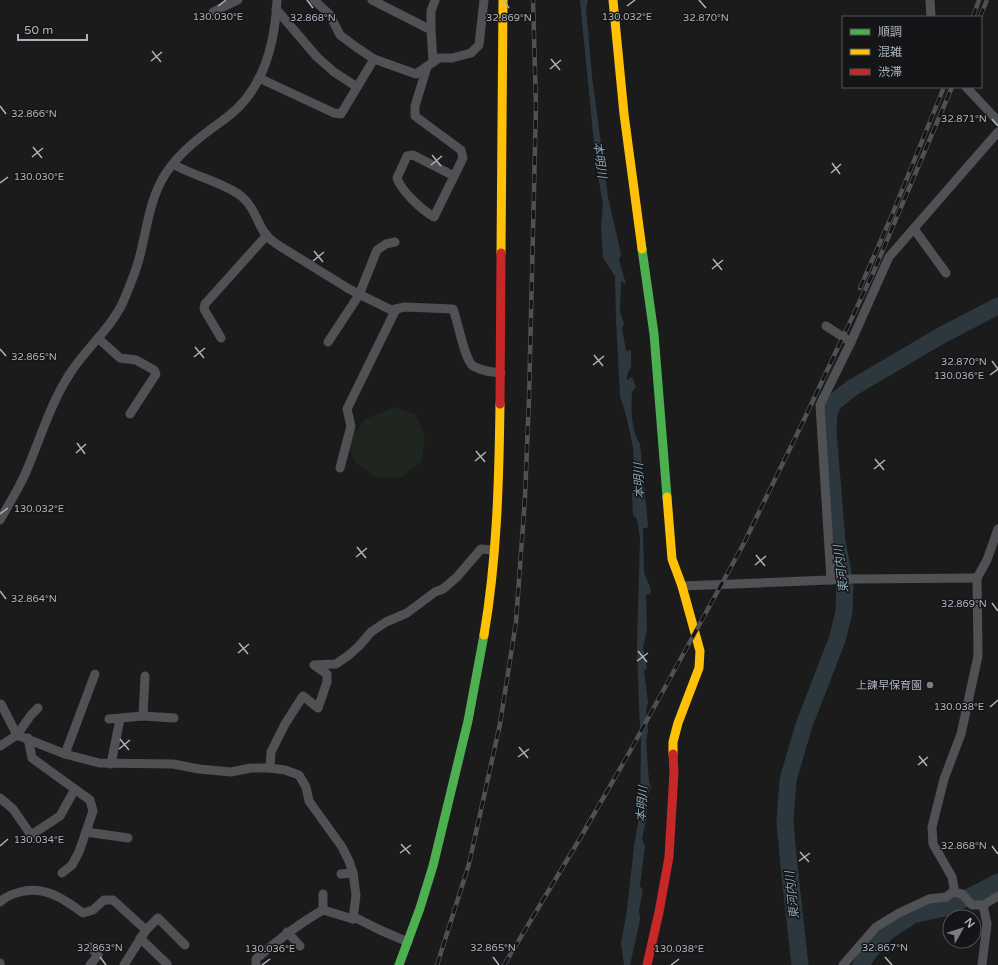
<svg xmlns="http://www.w3.org/2000/svg" width="998" height="965" font-family="'Varela Round','Noto Sans JP',sans-serif">
	<style>
		.green { fill: #1f261f }
		.water { fill: #2d383e }
		.lines { fill: none; stroke-linecap: round; stroke-linejoin: round }
		.river { stroke: #2d383e; stroke-width: 17 }
		.street { stroke: #4f5154; stroke-width: 9 }
		.fast { stroke: #4caf50; stroke-width: 9 }
		.slow { stroke: #ffc107; stroke-width: 9 }
		.jam { stroke: #c62828; stroke-width: 9 }
		.rail-casing { stroke: #4f5153; stroke-width: 4.5 }
		.rail { stroke: #151517; stroke-width: 3; stroke-dasharray: 9; stroke-linecap: butt }
		.ticks { fill: none; stroke: #acb3bc; stroke-width: 1.5 }
		.poi-dot { fill: #797e84; stroke: #151517; stroke-width: 1.5 }
		.labels { text-anchor: middle; dominant-baseline: central; stroke-width: 3; stroke-linejoin: round; paint-order: stroke }
		.poi-label { font-size: 11px; fill: #acb3bc; stroke: #151517; text-anchor: end }
		.water-label { font-size: 12px; font-style: italic; fill: #84a4b6; stroke: #151517 }
		.ticks-label { font-size: 10px; text-anchor: middle; fill: #acb3bc; stroke: #151517; stroke-width: 3; stroke-linejoin: round; paint-order: stroke }
	</style>
	<rect width="100%" height="100%" fill="#1b1b1b"/>
	<path class="green" d="M395 407 416 415 425 437 421 462 400 478 375 477 354 461 348 442 365 419Z"/>
	<path class="water" d="M580 0H587L588 1 586 8 592 76 608 197 621 254 619 260 626 284 621 281 620 311 624 324 622 328 626 351 631 350V367L627 375V380L632 377 636 387 632 392C631 407 631 432 640 444L648 525 647 528H643L644 572 651 590 650 594 646 595 647 630 643 647 647 668 644 671 648 703 646 710 648 732 646 741 649 782 651 787 647 797V817L642 838 645 846 640 886 643 890 639 910 640 920 630 965H624L621 943 627 910 634 846 640 811 641 742 639 707 637 646 640 539 637 519 633 515 632 491 635 485 633 447 626 415 620 396 616 321 615 276 603 258 601 228 603 205 596 164Z"/>
	<g class="lines">
		<g class="river">
			<path d="M800 965 789 866 785 822 788 780 804 725 837 640 844 612 845 584 837 541 828 431 829 413 834 402 852 388 942 335 998 306"/>
			<path d="M861 965 869 952 887 932 913 915 944 908 975 894 998 882"/>
		</g>
		<g class="street">
			<path d="M314 0 330 15 340 35 356 47 374 59 416 74 439 58H452L471 53 479 45 484 0"/>
			<path d="M372 0 431 30 433 62"/>
			<path d="M930 0 931 17"/>
			<path d="M276 9 317 57 334 72 357 87"/>
			<path d="M213 12 238 0"/>
			<path d="M431 30V11L435 0"/>
			<path d="M427 67 415 106V116L461 150 463 158 434 217C422 210 401 191 397 178L407 156 413 155 454 176"/>
			<path d="M259 78 334 113 341 114 374 59"/>
			<path d="M966 87 998 121"/>
			<path d="M173 164C193 176 223 182 241 196 254 206 257 223 266 235 269 239 274 242 278 245L349 289 391 310 405 307 453 309C458 321 464 359 473 366 482 371 491 372 501 373"/>
			<path d="M914 229 946 273"/>
			<path d="M826 326 851 342 889 257 998 132"/>
			<path d="M221 338 204 309 205 304 267 235"/>
			<path d="M99 339 120 358 136 360 154 370 156 374 130 414"/>
			<path d="M328 342 359 295 377 250 386 244 395 242"/>
			<path d="M340 468 351 426 347 409 396 309"/>
			<path d="M0 520C9 504 19 488 26 472 40 439 50 405 69 375 85 349 110 330 123 302 129 288 135 274 139 259 147 230 149 199 166 173 181 150 204 134 226 118 263 91 275 44 277 0"/>
			<path d="M831 580 820 405 851 342"/>
			<path d="M682 586 854 579 977 578"/>
			<path d="M1 704 17 735 31 715 38 708"/>
			<path d="M143 716 145 676"/>
			<path d="M109 719 143 716 174 718"/>
			<path d="M28 738 32 758 90 800 93 811 79 852 72 865 62 873"/>
			<path d="M0 746 17 735 65 754 99 763 173 764 199 769 231 772 251 768H270L285 770 299 775 306 787 309 801 342 847 349 861 353 873 356 895 353 919 356 918 380 930 408 942"/>
			<path d="M65 754 95 674"/>
			<path d="M111 764 120 719"/>
			<path d="M270 768 271 752 285 724 303 696 318 708 327 682V674L314 665 336 664 349 655 359 646 371 632 386 622 407 613 435 592 443 589 457 577 481 549 494 550"/>
			<path d="M0 798 13 809 31 835 60 816 75 789"/>
			<path d="M86 832 128 838"/>
			<path d="M341 874 353 873"/>
			<path d="M953 892 962 894 972 905H983L998 896"/>
			<path d="M323 894V910"/>
			<path d="M0 902C6 896 12 894 20 892 44 885 64 899 83 913L93 910 104 900H113L146 930 124 965"/>
			<path d="M146 930 158 918 185 945"/>
			<path d="M287 932 300 946"/>
			<path d="M140 938 167 964"/>
			<path d="M90 947 98 955 90 965"/>
			<path d="M0 963V965"/>
			<path d="M256 965V959C278 940 298 924 323 910L353 919"/>
			<path d="M843 965 876 927 899 913 929 899 946 897 953 892 954 888 952 877 933 844 932 827 944 779 961 734 978 656 977 578 987 560 998 529"/>
			<path d="M982 965 987 924 983 905"/>
		</g>
		<g class="fast">
			<path d="M642 249 654 334 667 497"/>
			<path d="M399 965 420 908 433 866 468 721 484 635"/>
		</g>
		<g class="slow">
			<path d="M613 0 624 114 642 249"/>
			<path d="M501 253 503 0"/>
			<path d="M667 497 672 559 682 586 700 651 699 668 678 723 673 742V754"/>
			<path d="M484 635C497 559 499 481 500 404"/>
		</g>
		<g class="jam">
			<path d="M500 404 501 253"/>
			<path d="M647 965 659 912 669 857 674 772 673 754"/>
		</g>
		<defs>
			<g id="rail">
				<path d="M973 17 979 0"/>
				<path d="M980 17 987 0"/>
				<path d="M860 288 892 215 944 87"/>
				<path d="M437 965 469 864 500 724 516 622 525 497 529 398 536 106 533 0"/>
				<path d="M504 965 582 835 629 753 743 545 800 428 874 271 952 87"/>
			</g>
		</defs>
		<use href="#rail" class="rail-casing"/>
		<use href="#rail" class="rail"/>
	</g>
	<path class="ticks" d="M307 0 313 8M503 0 509 8M699 0 706 8M218 6 226 0M627 6 635 0M152 51 161 62M551 59 560 70M151 61 162 52M550 69 561 60M0 106 6 114M992 119 998 126M33 147 42 158M432 155 441 166M32 157 43 148M832 163 840 174M431 165 442 156M831 173 841 164M0 183 8 177M314 251 323 262M713 259 722 270M313 261 324 252M712 269 723 260M195 347 204 358M0 349 6 356M594 355 603 366M194 357 205 348M992 361 998 369M593 365 604 356M990 375 998 369M77 443 85 454M476 451 485 462M76 453 86 444M875 459 884 470M475 461 486 452M874 469 885 460M0 514 8 508M357 547 366 558M756 555 765 566M356 557 367 548M755 565 766 556M0 591 6 599M992 603 998 611M239 643 248 654M638 651 647 662M238 653 249 644M637 661 648 653M990 707 998 700M120 739 129 750M519 747 528 758M119 749 130 740M919 756 927 766M518 757 529 749M918 765 928 757M401 844 410 854M0 846 8 839M992 846 998 854M800 852 809 862M400 853 411 845M799 861 810 853M100 957 106 965M493 957 499 965M885 957 892 965M262 965 270 959M671 965 679 959"/>
	<circle class="poi-dot" cx="930" cy="685" r="4"/>
	<g class="labels">
		<g class="poi-label">
			<text x="922" y="685">上諫早保育園</text>
		</g>
		<g class="water-label">
			<text transform="translate(600 160) rotate(83)">本明川</text>
			<text transform="translate(639 481) rotate(-92)">本明川</text>
			<text transform="translate(841 569) rotate(-97)">東河内川</text>
			<text transform="translate(642 804) rotate(-86)">本明川</text>
			<text transform="translate(792 895) rotate(-96)">東河内川</text>
		</g>
	</g>
	<g class="ticks-label">
		<text x="218" y="20">130.030°E</text>
		<text x="627" y="20">130.032°E</text>
		<text x="313" y="21">32.868°N</text>
		<text x="509" y="21">32.869°N</text>
		<text x="706" y="21">32.870°N</text>
		<text x="34" y="117">32.866°N</text>
		<text x="964" y="122">32.871°N</text>
		<text x="39" y="180">130.030°E</text>
		<text x="34" y="360">32.865°N</text>
		<text x="964" y="365">32.870°N</text>
		<text x="959" y="379">130.036°E</text>
		<text x="39" y="512">130.032°E</text>
		<text x="34" y="602">32.864°N</text>
		<text x="964" y="607">32.869°N</text>
		<text x="959" y="710">130.038°E</text>
		<text x="39" y="843">130.034°E</text>
		<text x="964" y="849">32.868°N</text>
		<text x="100" y="951">32.863°N</text>
		<text x="493" y="951">32.865°N</text>
		<text x="885" y="951">32.867°N</text>
		<text x="270" y="952">130.036°E</text>
		<text x="679" y="952">130.038°E</text>
	</g>
	<rect x="842" y="16" width="140" height="72" fill="#151517" stroke="#515459"/>
	<rect x="850" y="29" width="20" height="6" fill="#4caf50" stroke="#515459"/>
	<text x="878" y="36" font-size="12" fill="#acb3bc">順調</text>
	<rect x="850" y="49" width="20" height="6" fill="#ffc107" stroke="#515459"/>
	<text x="878" y="56" font-size="12" fill="#acb3bc">混雑</text>
	<rect x="850" y="69" width="20" height="6" fill="#c62828" stroke="#515459"/>
	<text x="878" y="76" font-size="12" fill="#acb3bc">渋滞</text>
	<g transform="translate(962 929) rotate(51)"><circle r="19" fill="#151517" stroke="#515459"/>
	<path d="M0-3L7 15L0 10L-7 15Z" fill="#797e84"/>
	<text y="-6" font-size="11" font-weight="bold" text-anchor="middle" fill="#acb3bc">N</text>
	</g>
	<path d="M18 34v6h69v-6" fill="none" stroke="#acb3bc" stroke-width="2"/>
	<text x="24" y="34" font-size="12" fill="#acb3bc" stroke="#151517" stroke-width="3" paint-order="stroke">50 m</text>
</svg>
